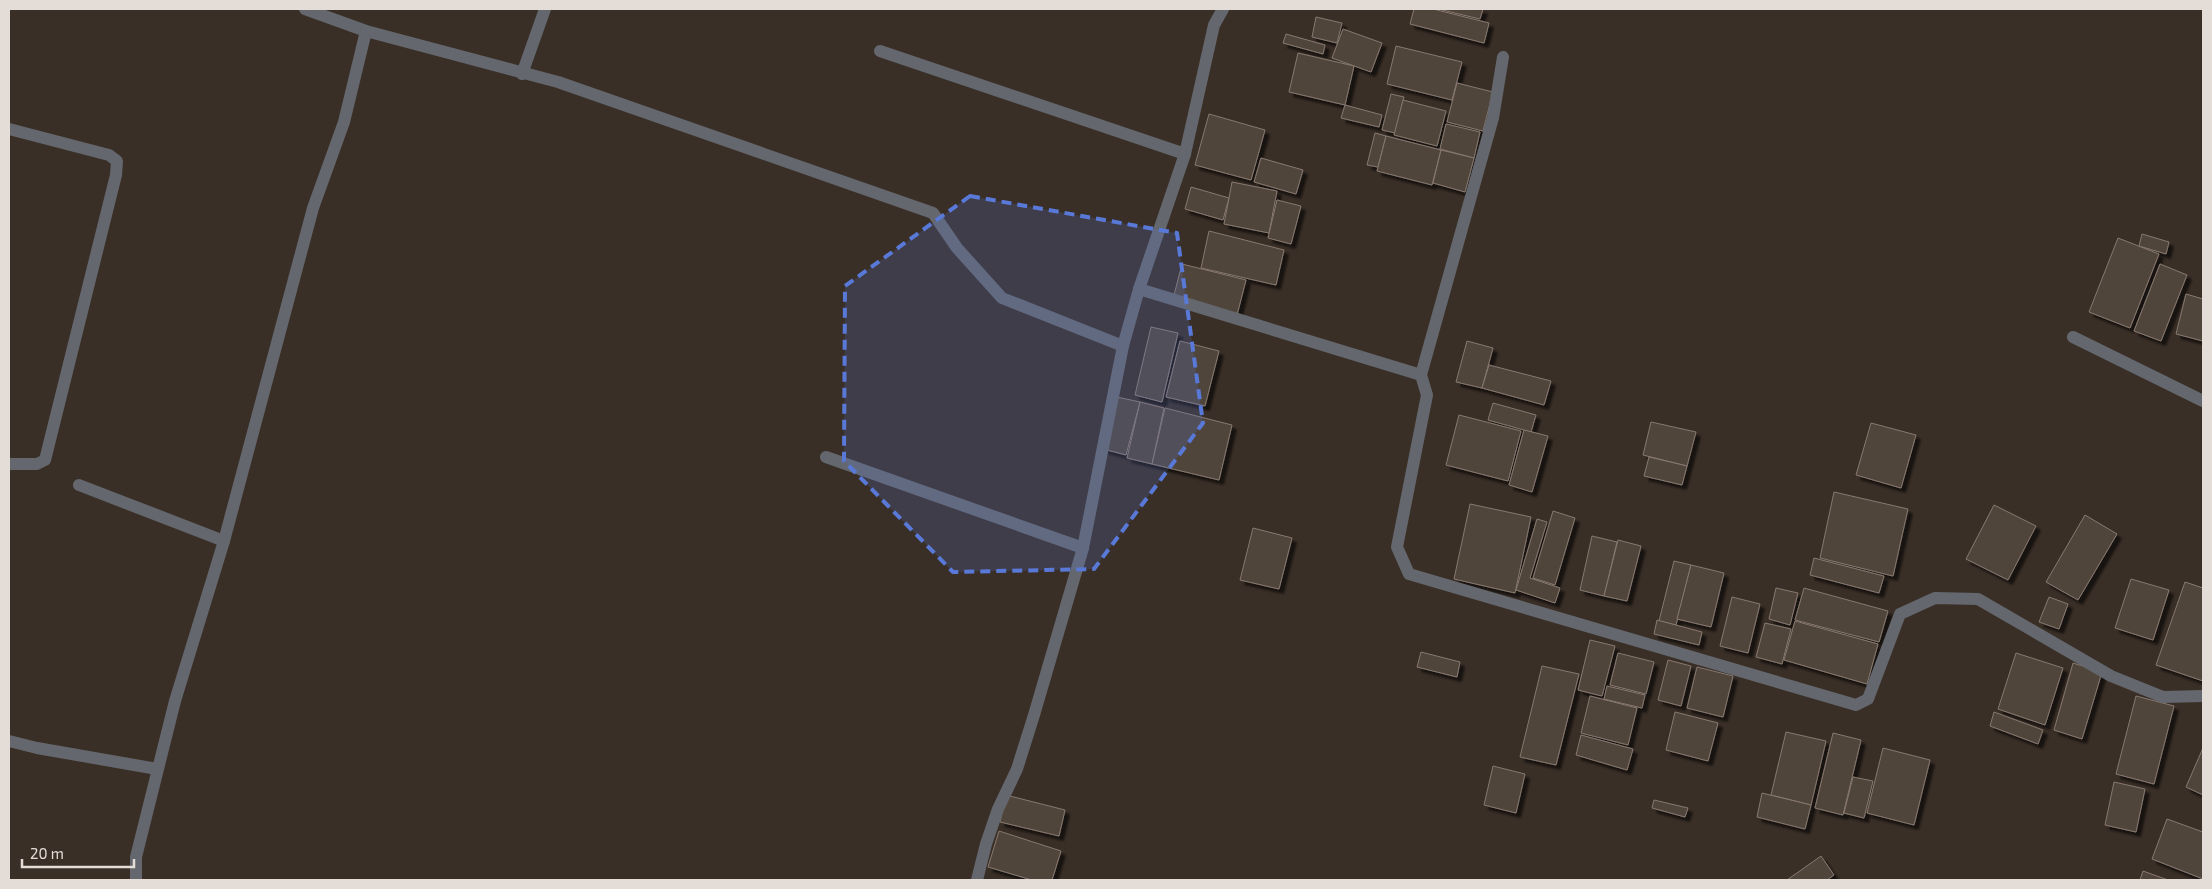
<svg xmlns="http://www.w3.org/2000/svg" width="2212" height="889" font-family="'Exo 2',sans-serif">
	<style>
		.building { fill: #50443b; stroke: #877970; filter: url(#shadow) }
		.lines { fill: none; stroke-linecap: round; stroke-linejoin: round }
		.street { stroke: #64676d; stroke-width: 12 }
		.marked { fill: #5979d8; fill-opacity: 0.2; stroke: #5979d8; stroke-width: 4; stroke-dasharray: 10 6; stroke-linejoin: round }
	</style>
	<defs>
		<filter id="shadow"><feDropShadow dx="4.5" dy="4.5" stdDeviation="1" flood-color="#0009"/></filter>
	</defs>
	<rect width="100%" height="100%" fill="#3a2f27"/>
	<g class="building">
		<path d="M1414 9H1433L1489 23 1484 43 1410 24Z"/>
		<path d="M1438 9H1483L1480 19Z"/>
		<path d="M1316 17 1342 23 1337 43 1312 37Z"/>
		<path d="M1343 29 1382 43 1371 72 1332 58Z"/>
		<path d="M1286 34 1325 45 1323 54 1283 43Z"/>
		<path d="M1396 46 1462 62 1452 100 1387 84Z"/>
		<path d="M1298 53 1354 66 1345 105 1289 92Z"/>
		<path d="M1457 83 1493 92 1483 131 1447 122Z"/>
		<path d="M1391 94 1404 97 1395 133 1382 130Z"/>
		<path d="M1403 100 1446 111 1437 146 1394 135Z"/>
		<path d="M1345 105 1382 115 1379 127 1341 118Z"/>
		<path d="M1209 114 1265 130 1251 180 1195 165Z"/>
		<path d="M1446 124 1480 132 1474 158 1440 149Z"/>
		<path d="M1375 133 1386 136 1378 167 1367 165Z"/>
		<path d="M1386 136 1441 150 1432 185 1377 171Z"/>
		<path d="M1441 150 1474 158 1465 192 1433 183Z"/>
		<path d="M1261 158 1303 170 1296 194 1254 182Z"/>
		<path d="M1232 182 1277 191 1269 233 1224 224Z"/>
		<path d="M1191 187 1229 198 1223 220 1185 209Z"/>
		<path d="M1277 200 1301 206 1291 244 1268 238Z"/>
		<path d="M1209 231 1284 250 1276 285 1201 268Z"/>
		<path d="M2142 234 2169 242 2166 254 2139 246Z"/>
		<path d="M2118 238 2159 254 2130 328 2089 312Z"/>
		<path d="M1182 264 1246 280 1237 315 1173 299Z"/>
		<path d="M2160 264 2187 275 2161 341 2134 331Z"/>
		<path d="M2186 294 2203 299V341L2176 334Z"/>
		<path d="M1151 327 1178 333 1162 402 1135 395Z"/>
		<path d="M1180 341 1219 351 1205 406 1166 397Z"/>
		<path d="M1467 341 1493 348 1482 388 1456 382Z"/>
		<path d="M1489 365 1551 381 1544 405 1482 388Z"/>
		<path d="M1117 397 1140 402 1126 455 1103 449Z"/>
		<path d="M1140 402 1164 408 1152 464 1127 458Z"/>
		<path d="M1493 403 1536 415 1531 432 1488 420Z"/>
		<path d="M1165 408 1232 425 1219 480 1152 464Z"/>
		<path d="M1459 415 1521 431 1508 481 1446 465Z"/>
		<path d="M1651 422 1696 432 1687 466 1643 455Z"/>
		<path d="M1871 423 1916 435 1901 488 1856 475Z"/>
		<path d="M1524 430 1548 436 1532 492 1509 485Z"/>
		<path d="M1649 457 1687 466 1682 485 1644 476Z"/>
		<path d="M1834 492 1908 509 1893 576 1820 558Z"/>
		<path d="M1470 504 1531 517 1515 593 1454 579Z"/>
		<path d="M1994 505 2036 526 2008 580 1966 559Z"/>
		<path d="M1553 511 1575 518 1555 585 1533 578Z"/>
		<path d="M2085 515 2117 534 2078 600 2046 582Z"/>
		<path d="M1537 519 1547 522 1530 578 1560 588 1555 603 1516 590Z"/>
		<path d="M1253 528 1292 538 1279 589 1240 580Z"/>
		<path d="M1592 536 1617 542 1604 596 1580 590Z"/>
		<path d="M1618 540 1641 546 1627 601 1604 596Z"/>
		<path d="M1814 558 1884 576 1879 593 1810 575Z"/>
		<path d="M1674 561 1691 565 1676 625 1659 621Z"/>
		<path d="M1691 565 1724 573 1711 627 1677 619Z"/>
		<path d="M2131 579 2169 590 2153 640 2115 628Z"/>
		<path d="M2185 582 2203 588V681L2156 665Z"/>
		<path d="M1776 588 1798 593 1790 625 1769 619Z"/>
		<path d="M1804 588 1888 611 1879 642 1795 620Z"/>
		<path d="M1732 597 1760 604 1748 653 1720 646Z"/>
		<path d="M2049 597 2068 604 2059 629 2039 622Z"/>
		<path d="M1657 620 1702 632 1699 645 1654 634Z"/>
		<path d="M1795 621 1878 644 1867 684 1784 660Z"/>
		<path d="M1765 623 1791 629 1782 664 1756 657Z"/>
		<path d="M1590 640 1615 646 1602 696 1578 690Z"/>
		<path d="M1421 652 1460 662 1457 677 1417 667Z"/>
		<path d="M1618 653 1654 662 1646 694 1610 685Z"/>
		<path d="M2016 653 2063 668 2045 725 1998 709Z"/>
		<path d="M1668 660 1691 666 1681 706 1658 700Z"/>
		<path d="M2073 663 2102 672 2082 739 2054 730Z"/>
		<path d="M1542 666 1579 674 1556 765 1520 757Z"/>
		<path d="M1697 667 1733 676 1723 717 1687 708Z"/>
		<path d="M1607 686 1645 695 1642 708 1604 699Z"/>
		<path d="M1590 696 1637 708 1628 745 1581 733Z"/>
		<path d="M2136 696 2174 706 2154 784 2116 774Z"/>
		<path d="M1675 712 1718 723 1708 761 1666 750Z"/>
		<path d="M1994 712 2043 730 2038 744 1990 726Z"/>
		<path d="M1786 732 1826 741 1811 805 1771 795Z"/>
		<path d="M1833 733 1861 740 1843 815 1815 808Z"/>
		<path d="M1581 735 1633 749 1627 770 1576 755Z"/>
		<path d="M1883 748 1930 760 1914 825 1867 813Z"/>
		<path d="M2203 748V795L2186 787Z"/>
		<path d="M1493 766 1525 774 1516 813 1484 805Z"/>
		<path d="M1853 777 1873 781 1864 818 1844 813Z"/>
		<path d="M2114 782 2145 789 2136 832 2105 825Z"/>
		<path d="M1762 793 1811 805 1805 829 1757 817Z"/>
		<path d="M1006 795 1065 810 1059 836 1000 822Z"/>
		<path d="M1654 800 1688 808 1685 817 1652 808Z"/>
		<path d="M2167 819 2203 832V879L2152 859Z"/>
		<path d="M999 831 1061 851 1052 880H1032L988 867Z"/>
		<path d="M1821 856 1834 875 1827 880H1787Z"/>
		<path d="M2143 871 2168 880H2140Z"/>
	</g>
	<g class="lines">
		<g class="street">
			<path d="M305 9 366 31 558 82 933 213 957 248 1002 298 1123 346"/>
			<path d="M880 51 1185 154"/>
			<path d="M522 74 545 9"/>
			<path d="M9 129 109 155 117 161 116 175 45 460 37 464H9"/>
			<path d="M1139 289 1421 375 1427 395 1397 547 1409 574 1856 705 1868 699 1900 614 1935 598 1978 599 2111 676 2163 697 2203 696"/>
			<path d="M2073 337 2203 401"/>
			<path d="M1421 375 1493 118 1503 57"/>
			<path d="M826 457 1083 548"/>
			<path d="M79 485 224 541"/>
			<path d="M9 741 37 748 157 769"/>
			<path d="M136 880V857L175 701 224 541 313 208 344 122 366 31"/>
			<path d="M977 880 986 844 998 809 1017 769 1034 715 1083 548 1123 346 1139 289 1185 154 1214 25 1223 9"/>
		</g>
	</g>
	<path class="marked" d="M970 196 1177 233 1203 423 1094 569 953 572 844 461 845 286Z"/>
	<rect width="2212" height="889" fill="none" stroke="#e4dcd7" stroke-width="20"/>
	<path d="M22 859v8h112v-8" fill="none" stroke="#e4dcd7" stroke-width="2.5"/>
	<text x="30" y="859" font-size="15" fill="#e4dcd7" stroke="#3a2f27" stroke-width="4" paint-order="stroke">20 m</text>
</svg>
